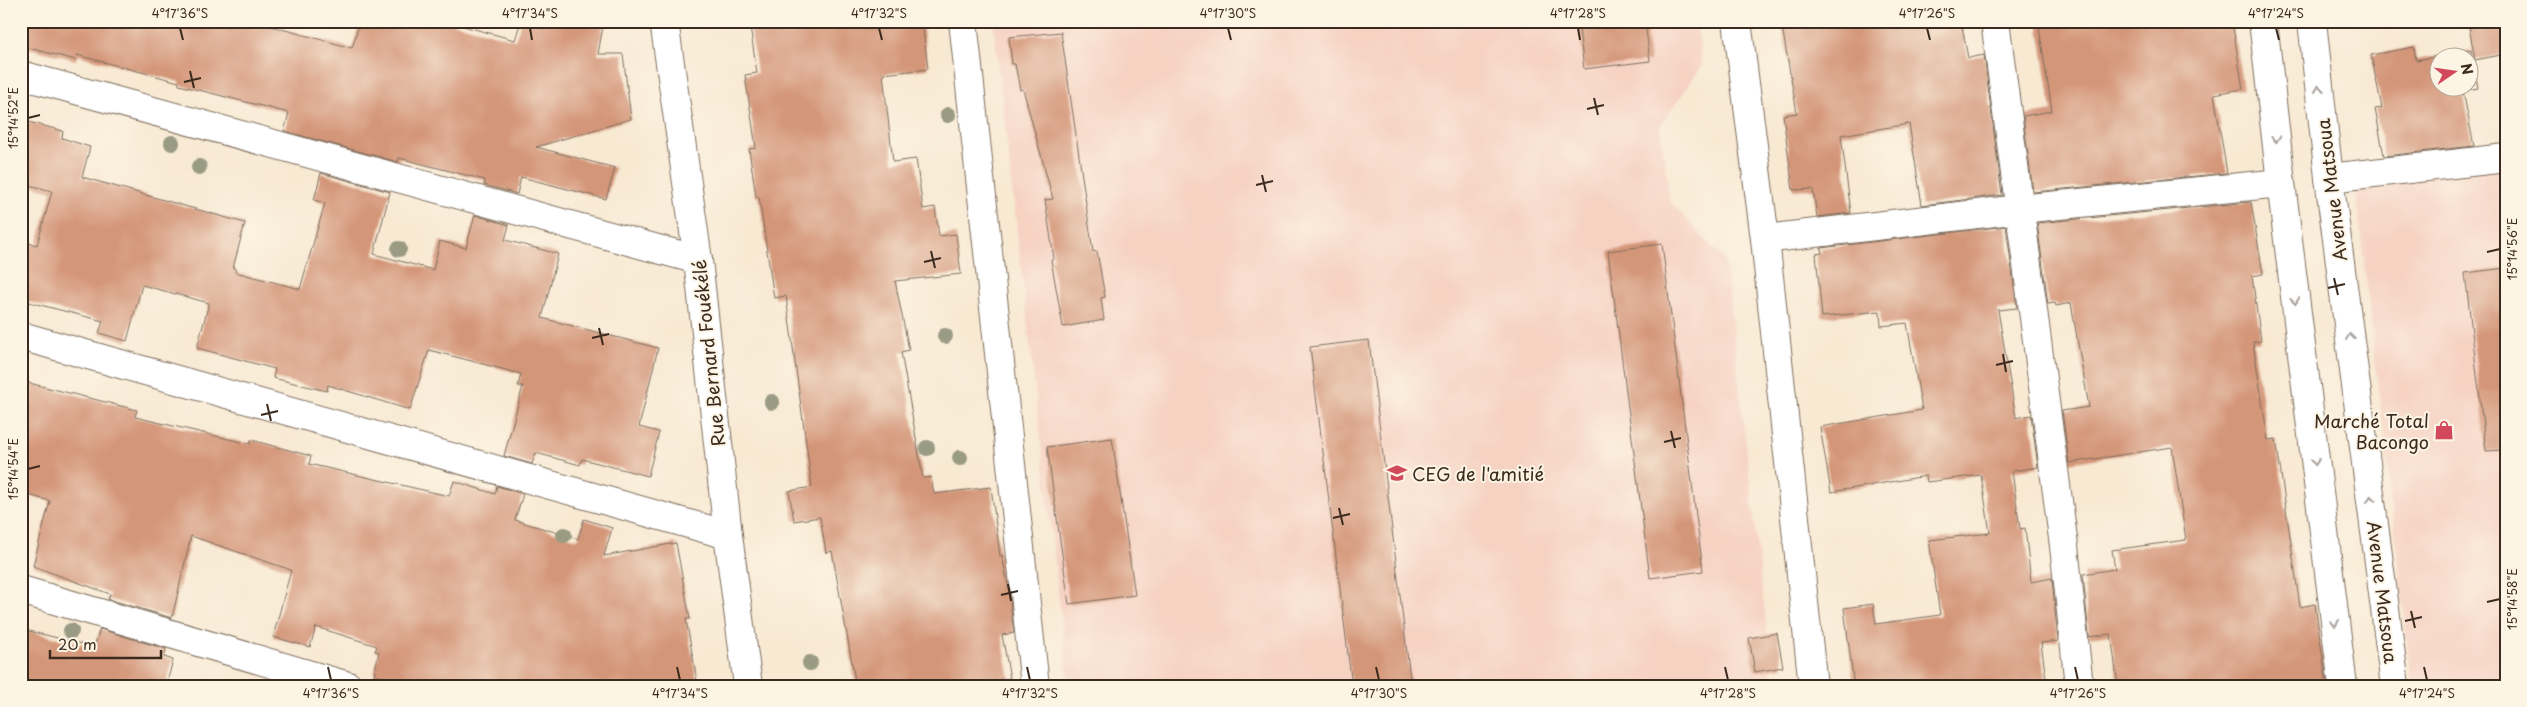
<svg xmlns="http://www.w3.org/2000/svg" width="2527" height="707" font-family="'Playpen Sans',sans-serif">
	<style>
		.built { fill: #f6d2c3 }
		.building { fill: #d49679; fill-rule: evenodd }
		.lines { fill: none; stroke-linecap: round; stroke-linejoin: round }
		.minor-casing { stroke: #7d6d5d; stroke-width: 30 }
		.minor { stroke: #fff; stroke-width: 28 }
		.tree { fill: #9a9b83 }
		.oneway { stroke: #a79f9a }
		.ticks { fill: none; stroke: #3b2a1e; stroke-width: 2 }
		.labels { text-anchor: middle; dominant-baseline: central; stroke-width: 4; stroke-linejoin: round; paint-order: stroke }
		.street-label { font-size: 18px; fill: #3b2a1e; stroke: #fcf5e5 }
		.poi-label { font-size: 18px; fill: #3b2a1e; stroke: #fcf5e5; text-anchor: end }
		.neatline { fill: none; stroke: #3b2a1e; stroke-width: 2 }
		.ticks-label { font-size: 12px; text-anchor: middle; fill: #3b2a1e }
	</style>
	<rect width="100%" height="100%" fill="#fcf5e5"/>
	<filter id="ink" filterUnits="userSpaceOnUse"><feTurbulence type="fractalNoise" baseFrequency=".02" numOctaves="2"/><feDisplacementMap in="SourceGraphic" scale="10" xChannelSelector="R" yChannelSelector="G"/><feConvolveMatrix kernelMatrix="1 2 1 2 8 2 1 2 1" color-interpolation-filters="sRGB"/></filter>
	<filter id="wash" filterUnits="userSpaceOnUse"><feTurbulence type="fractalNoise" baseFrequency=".0096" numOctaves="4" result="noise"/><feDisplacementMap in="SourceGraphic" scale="20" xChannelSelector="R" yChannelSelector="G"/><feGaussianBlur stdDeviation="1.12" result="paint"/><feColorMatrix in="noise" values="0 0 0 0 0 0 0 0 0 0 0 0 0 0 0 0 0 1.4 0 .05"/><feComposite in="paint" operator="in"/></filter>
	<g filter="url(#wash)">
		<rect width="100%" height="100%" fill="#f8e9d3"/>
		<g class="built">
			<path d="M993 21H1697L1702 66 1660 126 1670 202 1725 260 1773 686H1069Z"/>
			<path d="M2506 158V686H2412L2354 175Z"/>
		</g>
		<g id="blocks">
			<g class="building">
				<path d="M28 21H252L352 48 360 21H445L515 40 521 21H604L598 54H623L631 119 536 147 615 168 606 199 521 177 517 194 484 185 485 180 399 158 398 162 284 131 289 113 179 85V82L77 55 76 60 21 46Z"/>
				<path d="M784 21H922L928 69 883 74 893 162 916 159 923 209 935 207 939 236 956 234 961 274 895 281 909 350 901 352 923 478 931 477 934 494 991 487 1000 556 1002 555 1008 585 1014 633 1002 635 1010 678 966 686H856L832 551 826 553 820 517 794 521 789 491 812 487 786 296 774 298 759 197H756L749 149 756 148 745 75 757 73 750 26Z"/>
				<path d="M1578 21H1645L1650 61 1584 69Z"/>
				<path d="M1781 21H1961L1968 58 1984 55 2002 195 1922 205 1909 124 1841 135 1851 213 1817 217 1813 189 1793 190 1783 115 1797 113Z"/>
				<path d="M2038 21H2232L2243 89 2214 94 2227 173 2033 192 2023 116 2052 111Z"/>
				<path d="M2468 21H2506V54L2475 60Z"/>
				<path d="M1061 32 1093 252 1097 251 1105 297 1101 298 1104 320 1063 327 1051 260 1054 259 1045 200 1053 199 1023 89 1020 90 1015 64H1012L1009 37Z"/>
				<path d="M2414 47 2416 60 2471 50 2478 88 2463 91 2474 146 2384 156 2375 109 2382 108 2371 55ZM2440 58H2470V88H2440Z"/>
				<path d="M21 120 63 131 62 138 90 147 82 177 245 223 233 268 236 269 235 272 300 289 325 203 314 200 321 173 390 192 374 254 433 270 440 241 466 248 475 215 509 225 505 240 558 254 542 318 658 348 639 427 659 432 648 476 582 459 580 465 536 453 532 464 504 456 523 386H518L521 374 429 350 410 410 328 385 327 391 273 378 275 369 197 348 209 303 142 285 127 341 99 333 103 321 21 300V241L37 245 52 191 21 183Z"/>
				<path d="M2251 202 2263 274 2252 276 2261 341 2253 342 2268 440 2276 439 2300 607 2315 604 2327 686H2118L2111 634 2089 637 2083 574 2115 569 2112 550 2186 540 2172 447 2069 463 2062 411 2089 407 2071 303 2056 306 2055 303 2048 304 2037 223Z"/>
				<path d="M2006 226 2017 308 1998 310 2016 418 2031 415 2038 467 2012 471 2020 529 2025 528 2031 582 2052 578 2058 641 2041 643 2047 686H1854L1844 608 1873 604 1876 624 1940 615 1929 540 1990 533 1981 475 1927 482 1926 476 1831 492 1820 427 1922 410 1907 323 1881 326 1880 311 1822 317 1816 254 1822 253 1821 248Z"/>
				<path d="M1662 244 1703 571 1650 578 1608 251Z"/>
				<path d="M2506 268V450L2486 451 2465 273Z"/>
				<path d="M1369 340 1411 686H1352L1310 347Z"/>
				<path d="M21 381 137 410 135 417 250 444 251 440 311 456 309 464 449 496 454 481 495 494 497 486 523 494 515 520 578 539 584 519 612 528 604 556 676 543 690 619H686L698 686H420L374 675 379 652 375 651 377 646 316 627 310 647 273 637 291 570 191 536 172 618 108 599 110 594 33 566 50 501 21 493Z"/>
				<path d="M1112 438 1135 595 1069 604 1047 447Z"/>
				<path d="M21 629 94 647 100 629 166 649 164 657 173 660 166 686H21Z"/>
				<path d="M1777 633 1783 667 1755 672 1749 638Z"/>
			</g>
		</g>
	</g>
	<g filter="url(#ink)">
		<use href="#blocks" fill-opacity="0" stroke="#7d6d5d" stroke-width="1"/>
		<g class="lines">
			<defs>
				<g id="minor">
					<path d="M664 21 698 260 728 535 748 686"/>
					<path d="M963 21 1035 686"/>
					<path d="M1737 21 1765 239 1813 686"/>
					<path d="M1995 21 2064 546 2079 686"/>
					<path d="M2263 21 2281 183 2343 686"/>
					<path d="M2312 21 2329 178 2395 686"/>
					<path d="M21 75 698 260"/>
					<path d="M2329 178 2506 158"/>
					<path d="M1765 239 2020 209 2281 183"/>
					<path d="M21 336 728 535"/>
					<path d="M21 590 348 686"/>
				</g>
			</defs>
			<use href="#minor" class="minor-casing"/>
			<use href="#minor" class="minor"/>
		</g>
		<g class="tree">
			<circle cx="948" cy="115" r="8"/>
			<circle cx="172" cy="143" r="8"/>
			<circle cx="199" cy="167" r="8"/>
			<circle cx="399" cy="249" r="8"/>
			<circle cx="945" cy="336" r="8"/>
			<circle cx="772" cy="402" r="8"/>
			<circle cx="927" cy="448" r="8"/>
			<circle cx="960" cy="458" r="8"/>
			<circle cx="564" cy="535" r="8"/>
			<circle cx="71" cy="631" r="8"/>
			<circle cx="810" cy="663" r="8"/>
		</g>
		<defs><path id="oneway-chevron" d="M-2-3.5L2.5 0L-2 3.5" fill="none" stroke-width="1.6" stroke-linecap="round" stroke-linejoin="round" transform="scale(1.25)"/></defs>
		<g class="oneway">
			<use href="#oneway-chevron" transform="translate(2319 89) rotate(-96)"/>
			<use href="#oneway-chevron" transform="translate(2276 139) rotate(84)"/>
			<use href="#oneway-chevron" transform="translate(2295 301) rotate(83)"/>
			<use href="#oneway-chevron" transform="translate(2350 337) rotate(-97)"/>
			<use href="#oneway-chevron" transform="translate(2315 462) rotate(83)"/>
			<use href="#oneway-chevron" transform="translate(2371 499) rotate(-97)"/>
			<use href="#oneway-chevron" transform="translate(2335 623) rotate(83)"/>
		</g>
	</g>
	<path class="ticks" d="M180 28 183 40M530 28 532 40M879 28 882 40M1228 28 1231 40M1578 28 1580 40M1927 28 1930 40M2276 28 2279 40M190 71 194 88M184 82 201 78M1594 98 1598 115M1587 109 1604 105M28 118 40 115M1262 175 1266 192M1256 185 1273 181M931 251 935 268M2487 252 2500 249M924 262 941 258M2334 278 2338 295M2328 288 2345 284M599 328 603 345M592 338 609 334M2003 354 2006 372M1996 365 2013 361M267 404 271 421M261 415 278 411M1671 431 1675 448M1664 442 1681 438M28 469 40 466M1339 508 1343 525M1333 518 1350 514M1008 584 1011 601M1001 595 1018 591M2487 602 2500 599M2411 611 2415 628M2405 621 2422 617M328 667 331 680M677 667 680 680M1027 667 1030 680M1376 667 1379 680M1725 667 1728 680M2075 667 2078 680M2424 667 2427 680"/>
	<defs>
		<symbol id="shop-bare" viewBox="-9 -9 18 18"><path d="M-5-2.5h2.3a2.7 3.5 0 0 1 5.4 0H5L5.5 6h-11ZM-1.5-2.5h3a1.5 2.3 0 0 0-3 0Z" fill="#d1495b" stroke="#fcf5e5" stroke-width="2.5" paint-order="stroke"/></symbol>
		<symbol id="school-bare" viewBox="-9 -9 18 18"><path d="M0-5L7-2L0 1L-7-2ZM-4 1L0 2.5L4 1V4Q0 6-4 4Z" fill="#d1495b" stroke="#fcf5e5" stroke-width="2.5" paint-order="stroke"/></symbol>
	</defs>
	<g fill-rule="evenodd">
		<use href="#shop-bare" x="2430" y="416" width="28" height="28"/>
		<use href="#school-bare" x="1383" y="459" width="28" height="28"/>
	</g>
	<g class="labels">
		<g class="street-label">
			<text transform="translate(2331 190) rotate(-97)">Avenue Matsoua</text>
			<text transform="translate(708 353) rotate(-96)">Rue Bernard Fouékélé</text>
			<text transform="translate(2383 592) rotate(83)">Avenue Matsoua</text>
		</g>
		<g class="poi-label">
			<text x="2429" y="420">Marché Total<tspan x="2429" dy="21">Bacongo</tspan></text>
			<text x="1412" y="473" text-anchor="start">CEG de l'amitié</text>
		</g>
	</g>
	<rect width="2527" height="707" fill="none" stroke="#fcf5e5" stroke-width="55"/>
	<g transform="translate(2454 72) rotate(77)"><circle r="24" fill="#fcf5e5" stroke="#afa495"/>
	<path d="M0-4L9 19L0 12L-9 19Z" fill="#d1495b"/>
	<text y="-8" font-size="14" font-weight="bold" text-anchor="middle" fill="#3b2a1e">N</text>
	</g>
	<path d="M50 650v8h111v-8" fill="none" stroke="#3b2a1e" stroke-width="2.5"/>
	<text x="58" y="650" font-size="15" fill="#3b2a1e" stroke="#fcf5e5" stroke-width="4" paint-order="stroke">20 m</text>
	<rect x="28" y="28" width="2472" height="652" class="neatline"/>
	<g class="ticks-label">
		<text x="180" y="18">4°17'36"S</text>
		<text x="530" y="18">4°17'34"S</text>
		<text x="879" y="18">4°17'32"S</text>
		<text x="1228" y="18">4°17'30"S</text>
		<text x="1578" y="18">4°17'28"S</text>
		<text x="1927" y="18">4°17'26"S</text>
		<text x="2276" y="18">4°17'24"S</text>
		<text transform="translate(14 118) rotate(-90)" y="4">15°14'52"E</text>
		<text transform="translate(2513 249) rotate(-90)" y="4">15°14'56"E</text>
		<text transform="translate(14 469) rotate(-90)" y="4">15°14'54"E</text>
		<text transform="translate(2513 599) rotate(-90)" y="4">15°14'58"E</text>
		<text x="331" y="698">4°17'36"S</text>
		<text x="680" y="698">4°17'34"S</text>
		<text x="1030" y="698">4°17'32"S</text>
		<text x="1379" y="698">4°17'30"S</text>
		<text x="1728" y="698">4°17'28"S</text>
		<text x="2078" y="698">4°17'26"S</text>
		<text x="2427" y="698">4°17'24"S</text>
	</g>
</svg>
